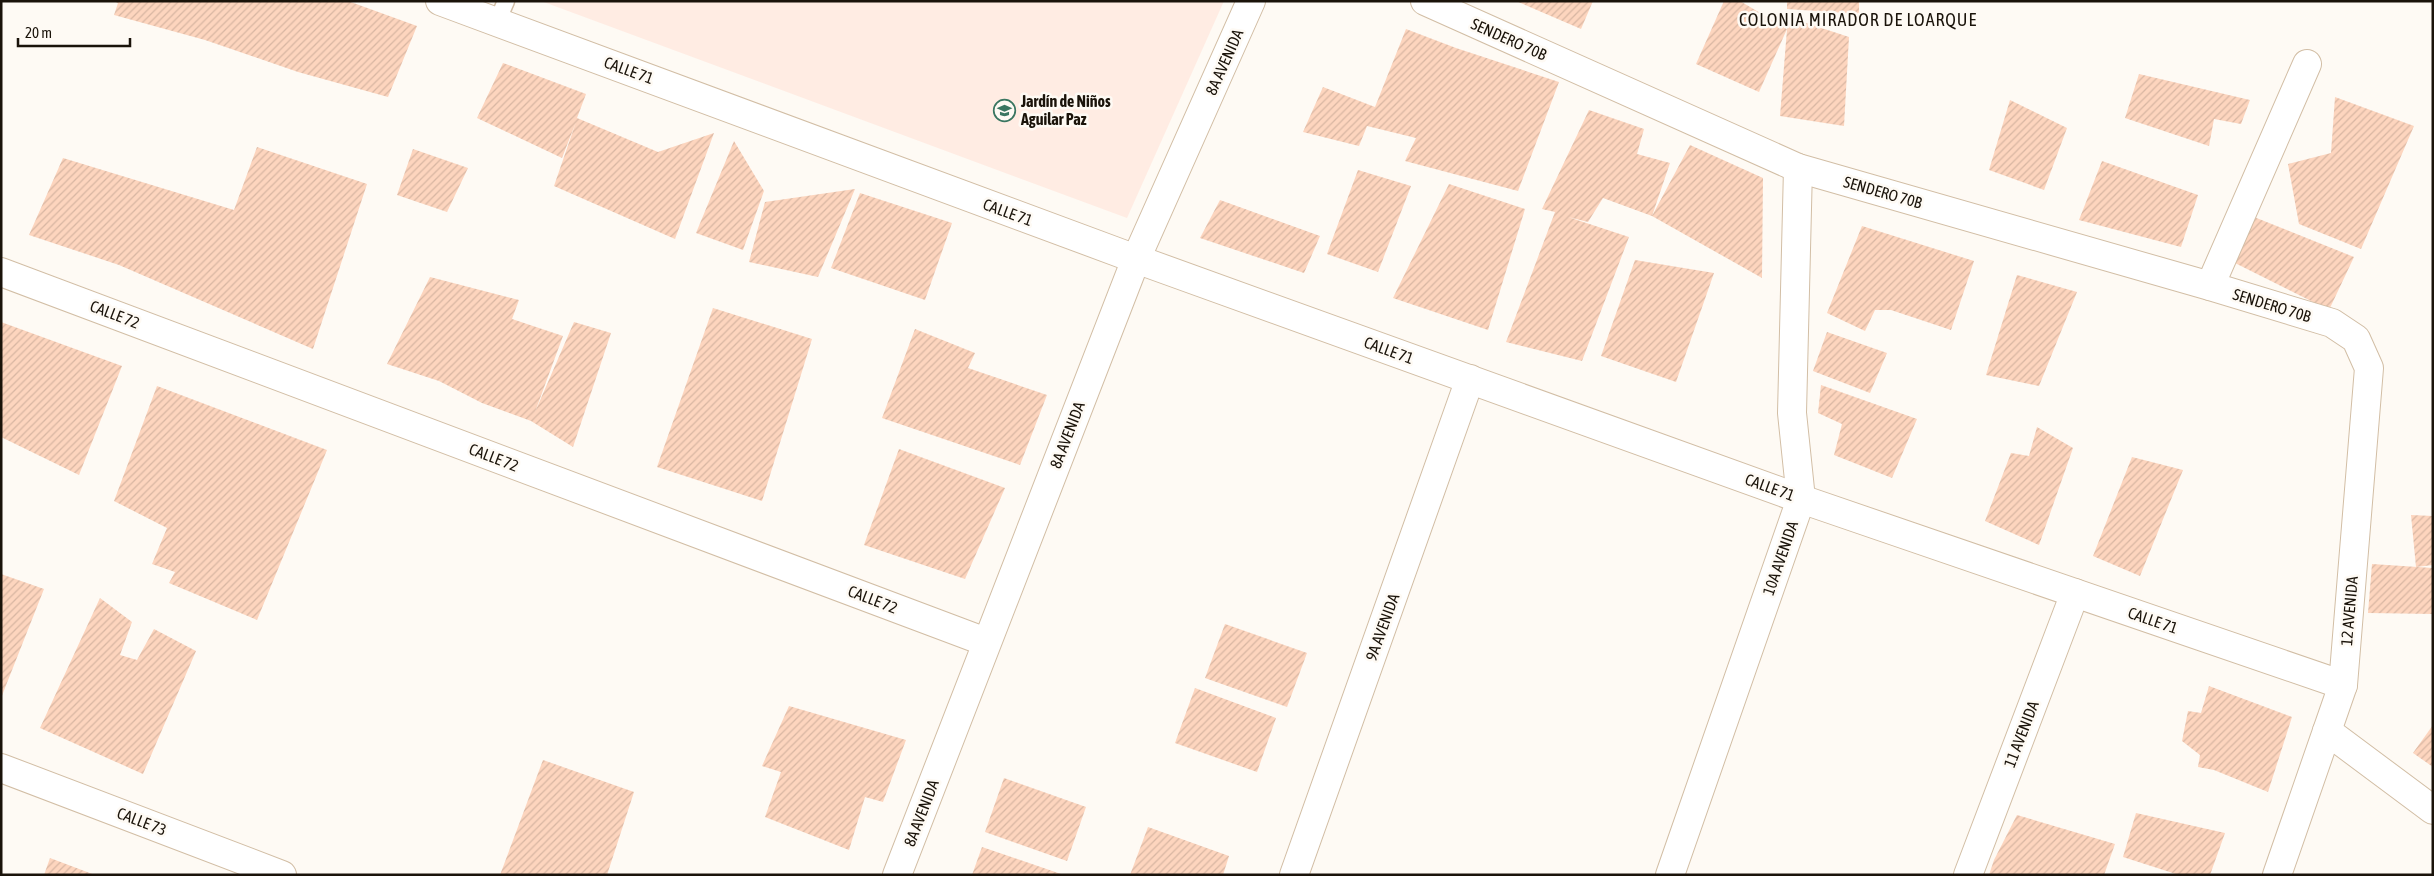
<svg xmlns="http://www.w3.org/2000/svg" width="2434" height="876" font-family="'Asap Condensed',sans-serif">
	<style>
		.education { fill: #ffece3 }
		.building { fill: url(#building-hatch) }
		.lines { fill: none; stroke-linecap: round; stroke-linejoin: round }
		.lane-casing { stroke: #d2bea5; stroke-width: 19 }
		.street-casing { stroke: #d2bea5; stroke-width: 30 }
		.secondary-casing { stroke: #d2bea5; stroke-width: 30 }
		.lane { stroke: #fff; stroke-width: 16 }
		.street { stroke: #fff; stroke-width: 28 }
		.secondary { stroke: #fff; stroke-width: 28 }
		.labels { text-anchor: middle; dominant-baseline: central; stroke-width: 5; stroke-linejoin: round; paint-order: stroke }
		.street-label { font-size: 16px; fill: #1a130a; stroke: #fefaf4 }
		.poi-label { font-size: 16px; font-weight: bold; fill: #1a130a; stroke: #fefaf4; text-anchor: start }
		.neighbourhood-label { font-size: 18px; letter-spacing: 1px; fill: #1a130a; stroke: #fefaf4 }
	</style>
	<defs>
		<pattern id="building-hatch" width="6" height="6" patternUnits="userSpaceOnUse" patternTransform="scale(1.25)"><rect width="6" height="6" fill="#fdd5be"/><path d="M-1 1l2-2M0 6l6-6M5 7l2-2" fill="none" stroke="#d8b6a2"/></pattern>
	</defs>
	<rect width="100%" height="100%" fill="#fefaf4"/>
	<path class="education" d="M541 1H1224L1127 218Z"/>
	<g class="building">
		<path d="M113 1H348L417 26 388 97 298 72 205 40 114 15 118 3Z"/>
		<path d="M1516 1H1593L1581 29Z"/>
		<path d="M1724 1H1740L1787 29 1759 92 1696 64Z"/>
		<path d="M1787 1H1859V14L1787 9Z"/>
		<path d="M1788 17 1849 37 1844 126 1780 116Z"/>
		<path d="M1406 29 1456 48 1559 82 1518 191 1405 161 1416 138 1367 126 1359 146 1303 132 1323 87 1375 107Z"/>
		<path d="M503 63 586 94 577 118 658 152 714 133 675 239 554 186 576 122 562 158 477 118Z"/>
		<path d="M2139 74 2250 100 2241 124 2214 119 2209 146 2125 118Z"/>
		<path d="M2335 97 2414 126 2361 249 2299 224 2288 164 2331 153Z"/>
		<path d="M2010 100 2067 128 2044 190 1989 170Z"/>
		<path d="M1589 110 1644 129 1637 154 1670 163 1652 216 1690 145 1763 178 1762 278 1652 216 1603 198 1588 222 1568 217 1629 237 1582 361 1506 342 1555 212 1542 209Z"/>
		<path d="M734 141 764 191 743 250 696 233Z"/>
		<path d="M257 147 367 184 313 349 119 265 29 235 63 158 234 210Z"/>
		<path d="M413 149 468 168 447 212 397 195Z"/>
		<path d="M2102 161 2198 195 2181 247 2079 220Z"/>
		<path d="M1358 170 1411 186 1378 272 1327 254Z"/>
		<path d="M1449 184 1525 209 1488 330 1393 298Z"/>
		<path d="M855 189 818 277 749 262 765 202Z"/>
		<path d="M860 193 952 223 925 300 831 268Z"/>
		<path d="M1220 200 1320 236 1304 273 1200 238Z"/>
		<path d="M2254 217 2354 257 2329 310 2235 263Z"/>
		<path d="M1862 226 1974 261 1951 330 1891 310H1875L1865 331 1827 313Z"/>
		<path d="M1635 260 1714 273 1676 382 1601 356Z"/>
		<path d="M2017 275 2077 292 2039 386 1986 375Z"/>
		<path d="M430 277 519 300 512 319 563 336 535 412 574 322 611 333 573 447 531 421 482 403 439 381 387 364Z"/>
		<path d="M713 308 812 339 762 501 657 467Z"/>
		<path d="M1 322 122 366 79 475 1 437Z"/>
		<path d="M915 329 975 353 968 368 1047 395 1020 465 882 418Z"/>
		<path d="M1827 332 1887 353 1870 393 1813 371Z"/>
		<path d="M1821 385 1917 419 1892 478 1834 455 1842 424 1818 413Z"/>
		<path d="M157 386 327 450 257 620 169 583 175 572 152 564 167 528 114 501Z"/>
		<path d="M2037 427 2073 448 2039 545 1985 521 2011 453 2029 456Z"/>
		<path d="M899 449 1005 488 965 579 864 545Z"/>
		<path d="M2132 457 2183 470 2140 576 2093 556Z"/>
		<path d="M2411 515 2433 516V565L2416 567Z"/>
		<path d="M2372 564 2433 568V614L2368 613Z"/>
		<path d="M1 574 44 589 1 698Z"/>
		<path d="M100 598 132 622 120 655 137 660 154 629 196 651 143 774 40 728Z"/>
		<path d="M1225 624 1307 653 1287 707 1205 678Z"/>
		<path d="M2209 686 2292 717 2268 792 2214 770 2198 767 2200 755 2182 741 2188 711 2201 713Z"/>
		<path d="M1195 688 1276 718 1257 772 1175 743Z"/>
		<path d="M789 706 906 740 883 802 865 797 849 850 765 817 781 772 762 766Z"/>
		<path d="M2433 725V767L2413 753Z"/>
		<path d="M543 760 634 792 607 875H500Z"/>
		<path d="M1004 778 1086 807 1067 861 985 832Z"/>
		<path d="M2136 813 2225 833 2210 875H2179L2123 857Z"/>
		<path d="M2017 815 2115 844 2104 875H1989L1994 860Z"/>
		<path d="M1148 827 1229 856 1223 875H1130Z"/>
		<path d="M982 847 1061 874V875H972Z"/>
		<path d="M50 858 95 875H44Z"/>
	</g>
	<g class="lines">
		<defs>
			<path id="lane" d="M497 22 506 1"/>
			<g id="street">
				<path d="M1425 1 1798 168 2210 286 2332 323 2356 339 2369 368 2343 685"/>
				<path d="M1 272 986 642"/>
				<path d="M2210 286 2307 64"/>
				<path d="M2327 731 2433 810"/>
				<path d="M1 768 282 875"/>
				<path d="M897 875 1136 259 1251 1"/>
				<path d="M1294 875 1470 379"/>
				<path d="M1670 875 1801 499 1792 413 1798 168"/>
				<path d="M1968 875 2075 593"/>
			</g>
			<path id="secondary" d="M440 1 1136 259 1801 499 2343 685 2277 875"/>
		</defs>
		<use href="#lane" class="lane-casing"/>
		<use href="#street" class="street-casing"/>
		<use href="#secondary" class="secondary-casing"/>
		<use href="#lane" class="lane"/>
		<use href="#street" class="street"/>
		<use href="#secondary" class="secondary"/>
	</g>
	<defs>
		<symbol id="school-ring" viewBox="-11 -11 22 22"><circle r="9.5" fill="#fefaf4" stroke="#3a7661" stroke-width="1.5"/><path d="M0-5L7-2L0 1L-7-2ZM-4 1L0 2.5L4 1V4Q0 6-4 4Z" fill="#3a7661"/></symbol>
	</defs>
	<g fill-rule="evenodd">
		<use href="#school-ring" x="992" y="98" width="25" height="25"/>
	</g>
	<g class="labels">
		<g class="street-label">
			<text transform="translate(1509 39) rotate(24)">SENDERO 70B</text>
			<text transform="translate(1224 62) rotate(-66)">8A AVENIDA</text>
			<text transform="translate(629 70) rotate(20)">CALLE 71</text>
			<text transform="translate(1883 192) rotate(16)">SENDERO 70B</text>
			<text transform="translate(1008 212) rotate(20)">CALLE 71</text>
			<text transform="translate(2272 305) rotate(17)">SENDERO 70B</text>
			<text transform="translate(115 314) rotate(21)">CALLE 72</text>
			<text transform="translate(1389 350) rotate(20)">CALLE 71</text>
			<text transform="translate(1067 435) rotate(-69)">8A AVENIDA</text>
			<text transform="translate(494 457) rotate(21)">CALLE 72</text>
			<text transform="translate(1770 487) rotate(20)">CALLE 71</text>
			<text transform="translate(1780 558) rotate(-71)">10A AVENIDA</text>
			<text transform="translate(873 599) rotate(21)">CALLE 72</text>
			<text transform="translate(2349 611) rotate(-85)">12 AVENIDA</text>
			<text transform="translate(2153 620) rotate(19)">CALLE 71</text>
			<text transform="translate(1382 627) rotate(-70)">9A AVENIDA</text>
			<text transform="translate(2021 734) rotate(-69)">11 AVENIDA</text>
			<text transform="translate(921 813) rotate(-69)">8A AVENIDA</text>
			<text transform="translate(142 821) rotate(21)">CALLE 73</text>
		</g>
		<g class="poi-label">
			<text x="1021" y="101">Jardín de Niños<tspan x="1021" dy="18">Aguilar Paz</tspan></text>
		</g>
		<g class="neighbourhood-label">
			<text x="1858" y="19">COLONIA MIRADOR DE LOARQUE</text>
		</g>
	</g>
	<rect width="2434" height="876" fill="none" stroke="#1a130a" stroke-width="5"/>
	<path d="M18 38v8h112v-8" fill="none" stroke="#1a130a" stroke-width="2.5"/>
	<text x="25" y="38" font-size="15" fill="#1a130a" stroke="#fefaf4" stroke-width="4" paint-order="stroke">20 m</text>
</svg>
